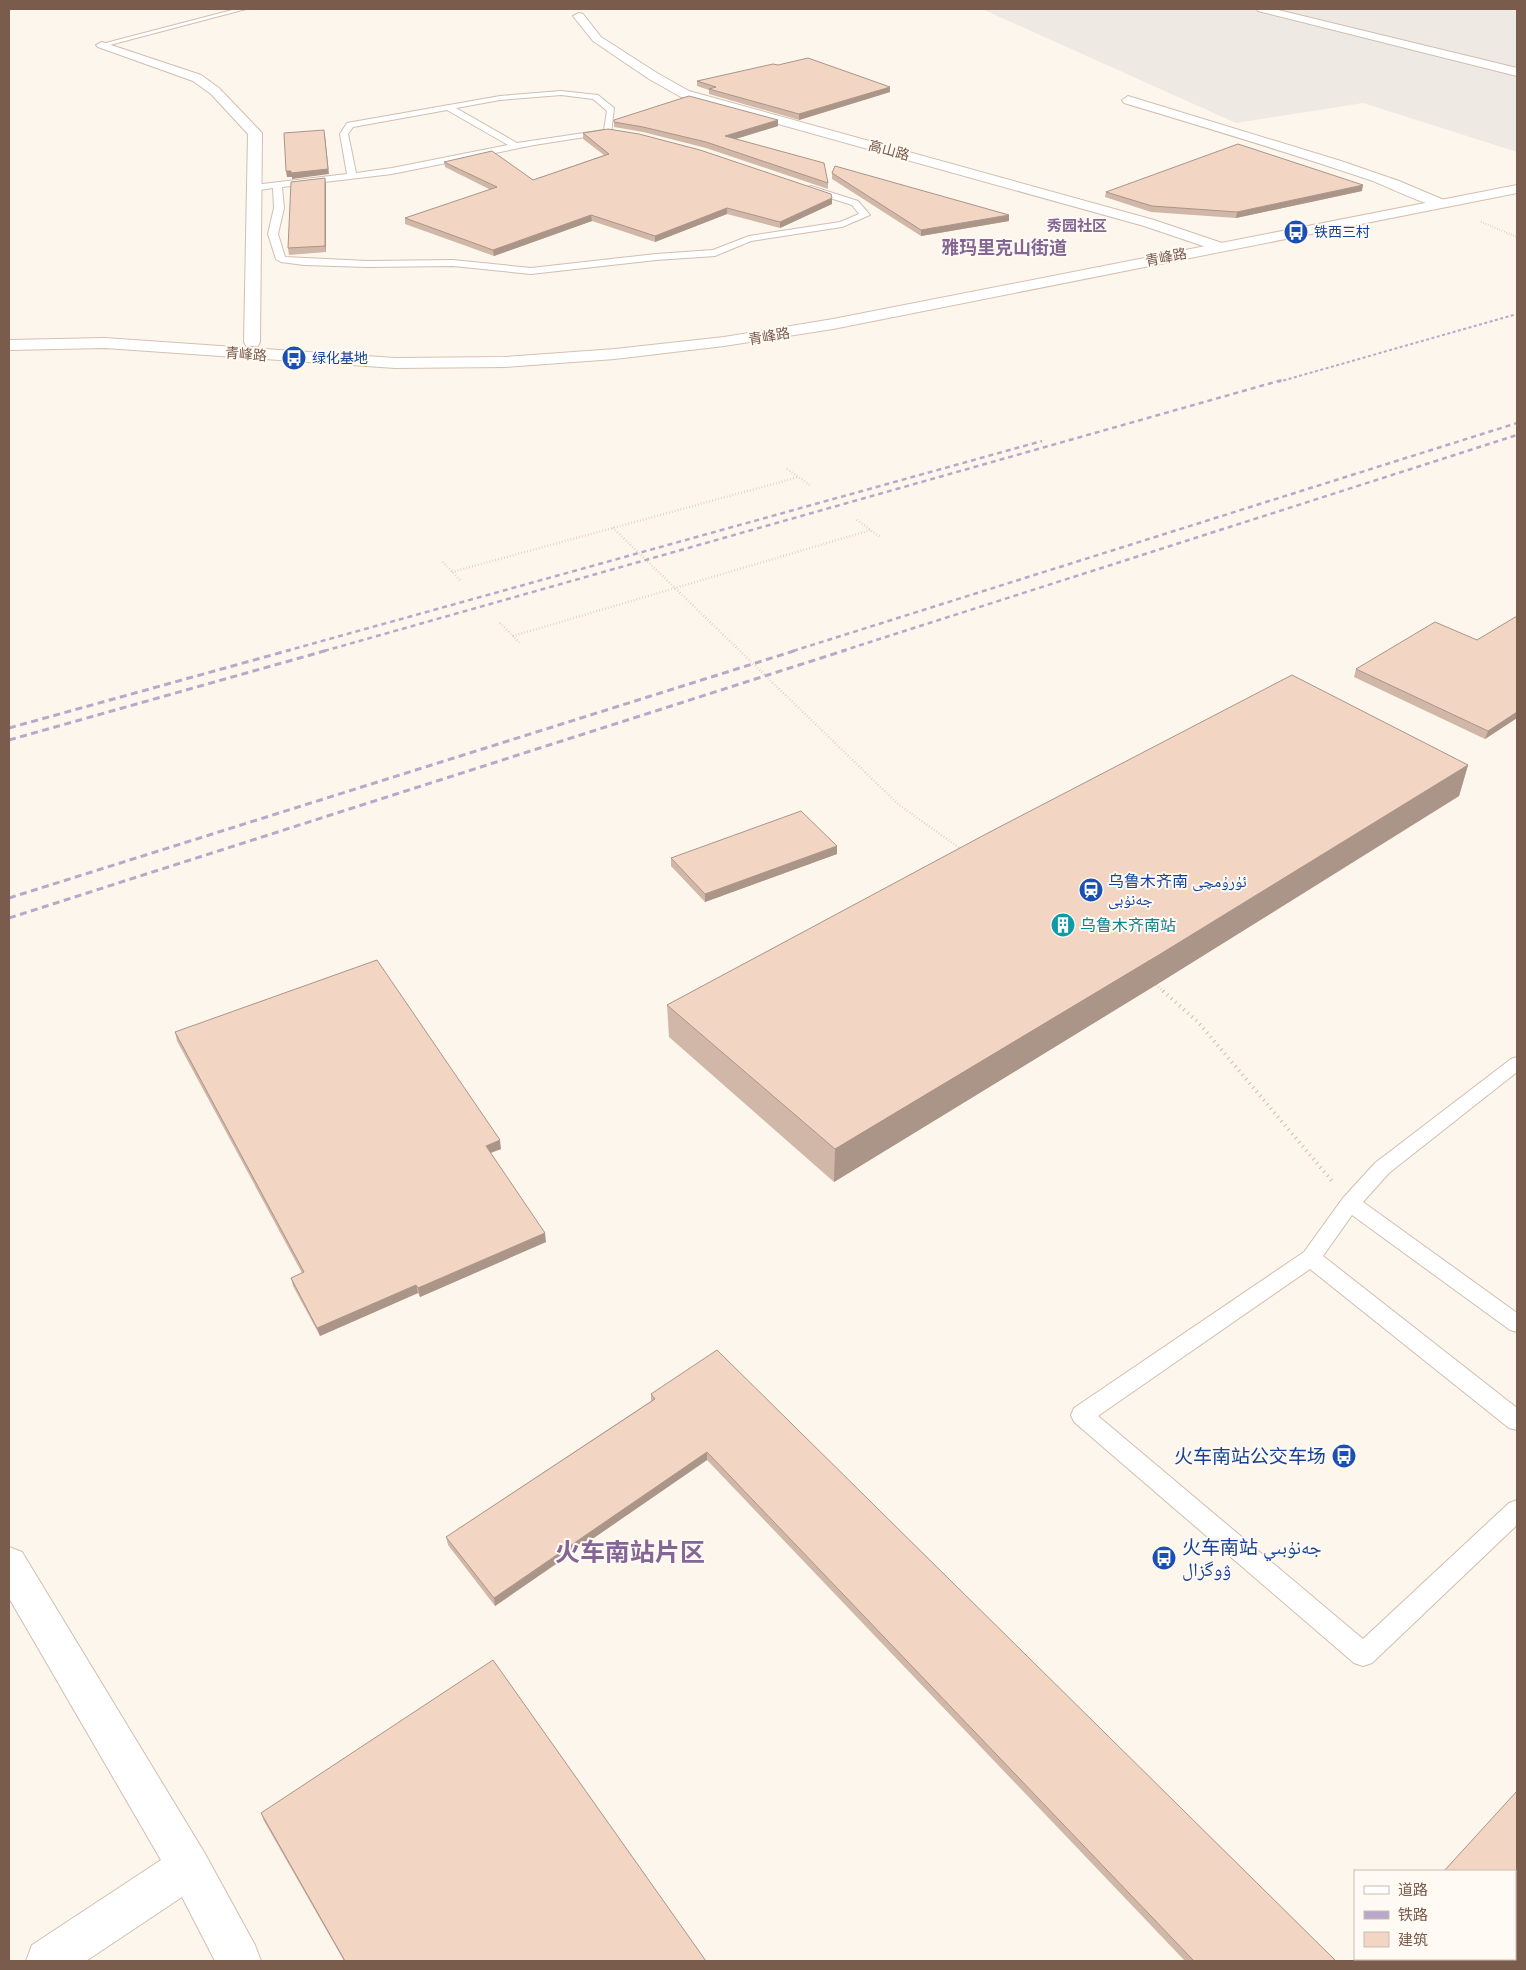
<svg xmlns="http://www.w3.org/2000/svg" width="1526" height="1970" font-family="'DM Sans','Noto Naskh Arabic','Noto Sans SC',sans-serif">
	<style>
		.industrial { fill: #efe9e4 }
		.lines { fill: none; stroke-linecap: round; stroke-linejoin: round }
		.service-casing { stroke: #d1beb0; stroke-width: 2 }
		.minor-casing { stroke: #d1beb0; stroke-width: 2 }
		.secondary-casing { stroke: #d6c0b0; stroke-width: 2 }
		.path-far2 { stroke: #d9b8a5; stroke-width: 2; stroke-dasharray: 0.5 2; stroke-linecap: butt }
		.path-far1 { stroke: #d9b8a5; stroke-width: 2.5; stroke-dasharray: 0.5 2.5; stroke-linecap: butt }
		.path { stroke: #d9b8a5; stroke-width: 4; stroke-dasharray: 1 4.5; stroke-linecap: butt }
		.service { fill: #fff; fill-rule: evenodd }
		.minor { fill: #fff; fill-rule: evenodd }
		.secondary { fill: #fff; fill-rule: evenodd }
		.rail-far2 { stroke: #b9a8c9; stroke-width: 2; stroke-dasharray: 3 2.5; stroke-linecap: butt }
		.rail-far1 { stroke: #b9a8c9; stroke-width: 2.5; stroke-dasharray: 5 4; stroke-linecap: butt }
		.rail { stroke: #b9a8c9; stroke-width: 3; stroke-dasharray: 7 4.5; stroke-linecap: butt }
		.path-bridge { stroke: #d9b8a5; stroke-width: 2.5; stroke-dasharray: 0.5 2.5; stroke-linecap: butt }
		.wall { fill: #d1b7a8 }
		.shaded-wall { fill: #aa9588 }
		.building { fill: #f3d5c3; stroke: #aa9588 }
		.labels { text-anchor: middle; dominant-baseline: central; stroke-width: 4; stroke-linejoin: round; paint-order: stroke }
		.far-street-label { font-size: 14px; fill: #7a5c4d; stroke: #fffaf3 }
		.far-transit-label { font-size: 14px; fill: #164399; stroke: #fffaf3; text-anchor: start }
		.far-neighbourhood-label { font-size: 15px; font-weight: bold; fill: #846695; stroke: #fffaf3 }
		.transit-label { font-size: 16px; fill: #164399; stroke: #fffaf3; text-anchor: start }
		.culture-label { font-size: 16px; fill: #0d838f; stroke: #fffaf3; text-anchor: start }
		.far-district-label { font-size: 18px; font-weight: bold; fill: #846695; stroke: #fffaf3 }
		.near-transit-label { font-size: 19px; fill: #164399; stroke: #fffaf3; text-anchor: end }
		.near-district-label { font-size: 25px; font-weight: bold; fill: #846695; stroke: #fffaf3 }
	</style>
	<rect width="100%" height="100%" fill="#fdf6ec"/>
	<path class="industrial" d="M982 9H1517V152L1363 103 1236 123Z"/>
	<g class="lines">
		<defs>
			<g id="service">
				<path d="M236 9H246L102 47 98 45Z"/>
				<path d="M561 91 598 95 614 108 611 133 534 145 392 174 282 187 284 208 278 234 285 257 367 261 453 260 531 268 656 254 713 250 749 236 840 222 859 214 852 205 808 191V187L811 186 858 201 870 215 842 227 751 241 715 256 656 260 531 274 453 266 367 267 304 265 281 262 276 259 268 234 274 208 273 188 254 191 250 188 254 185 347 174 340 134 347 123 500 96ZM561 95 593 99 607 111 604 130 517 143 456 108 500 100ZM447 110 508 145 392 168 356 173 348 134 353 127Z"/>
				<path d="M1517 1057V1072L1389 1173 1363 1202 1517 1313V1332L1510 1330 1352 1215 1323 1256 1517 1408V1430L1509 1428 1310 1269 1098 1416 1363 1639 1509 1503 1517 1500V1525L1372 1663 1363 1666 1354 1663 1074 1422 1071 1415 1074 1408 1304 1252 1343 1198 1375 1163 1511 1059Z"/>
			</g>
			<g id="minor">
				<path d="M1257 9H1274L1517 68V76L1258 11Z"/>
				<path d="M579 13 583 14 601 37 657 73 689 91 1154 220 1225 244 1227 247 1225 250H1215L1144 226 681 97 649 79 593 41 573 16Z"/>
				<path d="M102 42 201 75 219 88 262 133 260 342 258 346H246L244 342 248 134 211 94 193 81 98 47 96 45Z"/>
				<path d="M1128 96 1341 161 1399 181 1444 200 1446 203 1444 206C1432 209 1388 187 1373 181 1291 153 1207 128 1124 103L1122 100Z"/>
				<path d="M9 1547 22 1552 204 1852 255 1945 261 1961H215L182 1897 86 1961H26L32 1945 161 1860 9 1598Z"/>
			</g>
			<path id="secondary" d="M1517 185V193L833 329 724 346 615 359 505 367 395 368 105 348 9 350V340L105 338 395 358 505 357 615 349 724 337 833 319Z"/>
		</defs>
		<use href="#service" class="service-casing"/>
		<use href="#minor" class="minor-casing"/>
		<use href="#secondary" class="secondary-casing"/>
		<path class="path-far2" d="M1481 222 1517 237"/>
		<g class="path-far1">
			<path d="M787 469 810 485"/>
			<path d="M857 520 880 537"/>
			<path d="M443 562 461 581"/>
			<path d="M452 572 799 477"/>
			<path d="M500 623 521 644"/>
			<path d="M513 636 871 530"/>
			<path d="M1154 983 1164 992"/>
		</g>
		<path class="path" d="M1163 991 1198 1022 1332 1181"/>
		<use href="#service" class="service"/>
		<use href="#minor" class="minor"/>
		<use href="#secondary" class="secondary"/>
		<path class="rail-far2" d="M1278 382 1517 314"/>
		<g class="rail-far1">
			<path d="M286 651 1042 441"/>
			<path d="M324 651 1282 380"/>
			<path d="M793 651 1517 423"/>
			<path d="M842 651 1517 435"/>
		</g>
		<g class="rail">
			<path d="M9 728 290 650"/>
			<path d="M9 740 328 650"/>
			<path d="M9 898 797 650"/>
			<path d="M9 918 846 650"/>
		</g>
		<path class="path-bridge" d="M613 528 899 805 961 849"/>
	</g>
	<g class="wall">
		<path d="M778 65 890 92 799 120 709 94V90L697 86V81Z"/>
		<path d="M778 120V126L735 139 828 183V189L706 148 643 132 614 127V122Z"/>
		<path d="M583 133 832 204 780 228 727 214 655 242 592 221 494 256 405 224V218L491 190 445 167 444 162 533 180 604 155 583 139Z"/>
		<path d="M832 173 1009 221 921 236 832 179Z"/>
		<path d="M326 184V252L289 255 288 248Z"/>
		<path d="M1362 191 1236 218 1151 212 1105 197 1106 192Z"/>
		<path d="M1477 640 1517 718 1485 739 1354 677 1356 669Z"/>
		<path d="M1468 765 1459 796 1156 985 834 1182 669 1037 667 1005Z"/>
		<path d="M837 846V854L705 902 671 866V858Z"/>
		<path d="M175 1032 501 1149 491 1153 546 1242 420 1297 418 1293 320 1336 293 1286 291 1278 302 1273 177 1041Z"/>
		<path d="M651 1394 1336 1961H1185L707 1460 495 1606 448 1545 446 1537 651 1401Z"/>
		<path d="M261 1813 706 1961H344L264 1821Z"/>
	</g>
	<g class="shaded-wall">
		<path d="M890 87V92L799 120V114Z"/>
		<path d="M778 120V126L726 142 725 136Z"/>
		<path d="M325 136 329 174 292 179V177H287L286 171Z"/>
		<path d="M325 178 326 184V252L325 246Z"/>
		<path d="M1363 185 1362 191 1236 218 1237 212Z"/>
		<path d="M832 198V204L780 228V222Z"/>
		<path d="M727 208V214L655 242V236Z"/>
		<path d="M591 215 592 221 494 256 493 250Z"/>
		<path d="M1009 215V221L921 236V230Z"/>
		<path d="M1517 712V718L1485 739 1488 731Z"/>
		<path d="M1468 765 1459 796 1156 985 834 1182 835 1149Z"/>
		<path d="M837 846V854L705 902V894Z"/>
		<path d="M500 1140 501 1149 487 1154 486 1146Z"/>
		<path d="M545 1233 546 1242 420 1297 418 1288Z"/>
		<path d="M416 1285 418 1293 320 1336 317 1328Z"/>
		<path d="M707 1452V1460L495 1606 494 1598Z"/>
	</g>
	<g class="building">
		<path d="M808 58 890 87 799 114 709 89 716 87 697 81 773 64 778 65Z"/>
		<path d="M689 96 778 120 725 136 824 163 828 183 706 142 643 127 614 122V120Z"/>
		<path d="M608 129 639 134 700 150 831 194 832 198 780 222 727 208 655 236 591 215 493 250 405 218 497 187 444 162 492 151 533 180 609 154 583 133Z"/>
		<path d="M324 130 328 169 291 173V171H286L284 133Z"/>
		<path d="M1238 144 1363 185 1237 212 1152 206 1106 192Z"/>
		<path d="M835 166 1009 215 921 230 832 173Z"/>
		<path d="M325 178V246L288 248 291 182Z"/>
		<path d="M1517 616V712L1488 731 1356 669 1435 622 1477 640Z"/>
		<path d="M1292 675 1468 765 1162 953 835 1149 667 1005 986 834Z"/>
		<path d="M801 811 837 846 705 894 671 858Z"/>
		<path d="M377 960 500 1140 486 1146 545 1233 418 1288 416 1285 317 1328 291 1278 304 1272 175 1032Z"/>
		<path d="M717 1350 1336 1961H1194L707 1452 494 1598 446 1537 655 1399 651 1394Z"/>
		<path d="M493 1660 706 1961H345L261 1813Z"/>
		<path d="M1517 1791V1961H1363L1365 1959H1515V1871H1444Z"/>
	</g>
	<defs>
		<symbol id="bus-disc" viewBox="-11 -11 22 22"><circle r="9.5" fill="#1a4fb4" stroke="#fffaf3"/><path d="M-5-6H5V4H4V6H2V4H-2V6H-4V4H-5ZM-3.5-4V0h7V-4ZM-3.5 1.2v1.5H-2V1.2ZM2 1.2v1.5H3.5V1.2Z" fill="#fff"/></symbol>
		<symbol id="station-disc" viewBox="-11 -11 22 22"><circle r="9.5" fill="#1a4fb4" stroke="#fffaf3"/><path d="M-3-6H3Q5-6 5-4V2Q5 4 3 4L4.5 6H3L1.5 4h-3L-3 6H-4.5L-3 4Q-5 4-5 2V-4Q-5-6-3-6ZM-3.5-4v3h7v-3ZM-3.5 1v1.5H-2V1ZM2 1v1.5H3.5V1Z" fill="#fff"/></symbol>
		<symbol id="building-disc" viewBox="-11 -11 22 22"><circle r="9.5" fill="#0f9aa8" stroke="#fffaf3"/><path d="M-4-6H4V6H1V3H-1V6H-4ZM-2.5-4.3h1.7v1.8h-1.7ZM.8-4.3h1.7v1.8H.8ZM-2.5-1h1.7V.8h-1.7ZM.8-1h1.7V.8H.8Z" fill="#fff"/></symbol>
	</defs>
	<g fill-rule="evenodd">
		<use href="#bus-disc" x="1282" y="218" width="28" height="28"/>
		<use href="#bus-disc" x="280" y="344" width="28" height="28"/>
		<use href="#station-disc" x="1077" y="876" width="28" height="28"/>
		<use href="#building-disc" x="1049" y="911" width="28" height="28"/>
		<use href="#bus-disc" x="1330" y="1442" width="28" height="28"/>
		<use href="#bus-disc" x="1150" y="1544" width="28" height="28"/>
	</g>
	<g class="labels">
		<g class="far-street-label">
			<text transform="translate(889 150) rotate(15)">高山路</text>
			<text transform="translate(1166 257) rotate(-11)">青峰路</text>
			<text transform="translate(769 336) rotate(-10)">青峰路</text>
			<text transform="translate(246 354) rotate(5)">青峰路</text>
		</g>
		<g class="far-transit-label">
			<text x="1314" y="232">铁西三村</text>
			<text x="312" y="358">绿化基地</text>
		</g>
		<g class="far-neighbourhood-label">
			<text x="1077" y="226">秀园社区</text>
		</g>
		<g class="transit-label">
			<text x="1108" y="881">乌鲁木齐南 ئۇرۇمچى<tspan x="1108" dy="18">جەنۇبى</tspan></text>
		</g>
		<g class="culture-label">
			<text x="1080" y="925">乌鲁木齐南站</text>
		</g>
		<g class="far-district-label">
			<text x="1004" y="248">雅玛里克山街道</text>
		</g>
		<g class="near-transit-label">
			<text x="1326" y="1456">火车南站公交车场</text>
			<text x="1182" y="1547" text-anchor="start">火车南站 جەنۇبىي<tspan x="1182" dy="22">ۋوگزال</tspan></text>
		</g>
		<g class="near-district-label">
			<text x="630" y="1552">火车南站片区</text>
		</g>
	</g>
	<rect width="1526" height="1970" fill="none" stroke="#7a5c4d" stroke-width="20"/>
	<rect x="1354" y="1870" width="162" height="90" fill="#fffaf3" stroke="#cabbb1"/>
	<rect x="1364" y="1886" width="25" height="8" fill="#ffffff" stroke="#cabbb1"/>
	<text x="1398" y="1895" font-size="15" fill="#7a5c4d">道路</text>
	<rect x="1364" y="1911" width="25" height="8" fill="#b9a8c9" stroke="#cabbb1"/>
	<text x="1398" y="1920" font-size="15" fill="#7a5c4d">铁路</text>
	<rect x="1364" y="1932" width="25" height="15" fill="#f3d5c3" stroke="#cabbb1"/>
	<text x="1398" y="1945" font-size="15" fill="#7a5c4d">建筑</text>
</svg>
